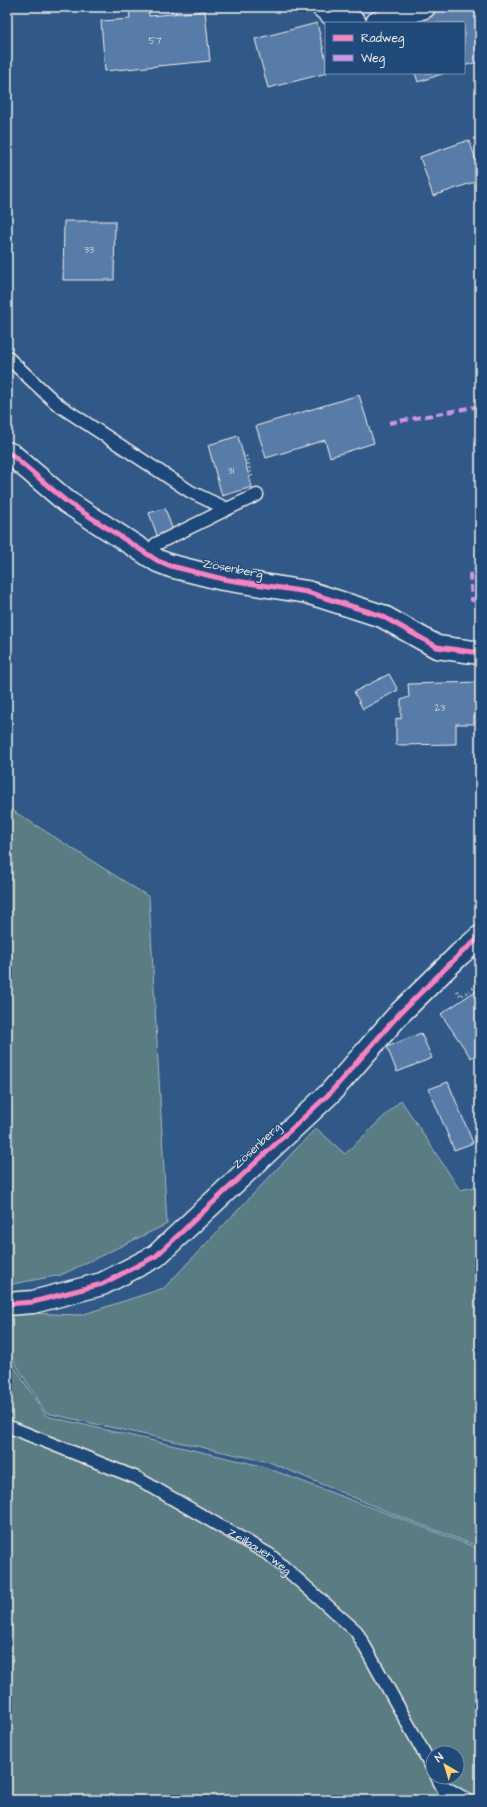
<svg xmlns="http://www.w3.org/2000/svg" width="487" height="1807" font-family="'Architects Daughter',sans-serif">
	<style>
		.green { fill: #5a7d83; stroke: #a7b7b6; fill-rule: evenodd }
		.building { fill: #597ba8; stroke: #f4f1e8 }
		.lines { fill: none; stroke-linecap: round; stroke-linejoin: round }
		.service-casing { stroke: #f4f1e8; stroke-width: 15 }
		.minor-casing { stroke: #f4f1e8; stroke-width: 25 }
		.path { stroke: #f4f1e8; stroke-width: 2.5; stroke-dasharray: 1 3; stroke-linecap: butt }
		.service { stroke: #1f4a7a; stroke-width: 12 }
		.minor { stroke: #1f4a7a; stroke-width: 22 }
		.quiet { stroke: #d193ec; stroke-width: 4; stroke-dasharray: 8 4; stroke-linecap: butt }
		.cycleway-casing { stroke: #1f4a7a; stroke-width: 8 }
		.cycleway { stroke: #ff80c0; stroke-width: 5 }
		.labels { text-anchor: middle; dominant-baseline: central; stroke-width: 3; stroke-linejoin: round; paint-order: stroke }
		.number-label { font-size: 10px; fill: #cdd4d8 }
		.street-label { font-size: 12px; fill: #f4f1e8; stroke: #1f4a7a }
	</style>
	<rect width="100%" height="100%" fill="#305988"/>
	<filter id="ink" filterUnits="userSpaceOnUse"><feTurbulence type="fractalNoise" baseFrequency=".025" numOctaves="2"/><feDisplacementMap in="SourceGraphic" scale="8" xChannelSelector="R" yChannelSelector="G"/><feConvolveMatrix kernelMatrix="1 2 1 2 8 2 1 2 1" color-interpolation-filters="sRGB"/></filter>
	<g filter="url(#ink)">
		<g class="green">
			<path d="M7 807 149 897 167 1224 61 1275 7 1285Z"/>
			<path d="M401 1100 460 1190 480 1186V1547L393 1514 269 1462 46 1413 7 1350V1315L27 1313 81 1315 164 1288 316 1128 345 1154Z"/>
			<path d="M7 1355 46 1416 262 1466 480 1549V1800H7ZM433 1753H457V1777H433Z"/>
		</g>
		<g class="building">
			<path d="M149 7V16L205 11 210 61 105 71 101 21 130 19 129 8Z"/>
			<path d="M446 7H480V61L464 66V23H399Z"/>
			<path d="M317 23 326 60V73H327L268 88 255 39Z"/>
			<path d="M415 73H445L418 82Z"/>
			<path d="M469 140 480 171V180L433 196 420 157Z"/>
			<path d="M64 221H115L114 280H63Z"/>
			<path d="M359 395 374 443 330 457 325 440 266 458 256 426Z"/>
			<path d="M238 436 252 487 222 496 208 445Z"/>
			<path d="M165 508 173 531 158 538 149 513Z"/>
			<path d="M389 674 398 690 363 709 354 692Z"/>
			<path d="M480 682V716H474V724H456V744L396 745V718L401 719V700L409 697 408 684Z"/>
			<path d="M480 988V1052L471 1058 441 1014Z"/>
			<path d="M421 1033 432 1058 397 1072 387 1047Z"/>
			<path d="M448 1082 473 1143 454 1150 429 1089Z"/>
		</g>
		<g class="lines">
			<defs>
				<g id="service">
					<path d="M7 357 57 404 191 492 227 509 257 495"/>
					<path d="M154 558 150 550 156 544 227 509"/>
					<path id="s1" d="M7 1426 137 1478 270 1555 356 1631 433 1769"/>
					<path d="M437 1777 449 1800"/>
					<path d="M443 1786 467 1800"/>
				</g>
				<g id="minor">
					<path d="M323 7 341 22 355 23"/>
					<path d="M377 23 424 7"/>
					<path d="M7 453 12 455 67 502 158 561 171 566 223 579 307 592 382 616 437 647 480 653"/>
					<path d="M7 1304 33 1302 102 1284 156 1256 330 1093 400 1013 460 954 480 937"/>
				</g>
			</defs>
			<use href="#service" class="service-casing"/>
			<use href="#minor" class="minor-casing"/>
			<g class="path">
				<path d="M160 7 177 13"/>
				<path d="M127 11 128 7"/>
				<path d="M243 455H246L252 477"/>
				<path d="M457 991 461 996 478 985"/>
			</g>
			<use href="#service" class="service"/>
			<use href="#minor" class="minor"/>
			<g class="quiet">
				<path d="M389 423 480 406"/>
				<path d="M480 565 470 575 472 600 480 601"/>
			</g>
			<defs>
				<g id="cycleway">
					<path d="M7 453 12 455 67 502 158 561 171 566 223 579 307 592 382 616 437 647 480 653"/>
					<path d="M7 1304 33 1302 102 1284 156 1256 330 1093 400 1013 460 954 480 937"/>
				</g>
			</defs>
			<use href="#cycleway" class="cycleway-casing"/>
			<use href="#cycleway" class="cycleway"/>
		</g>
	</g>
	<g class="labels">
		<g class="number-label">
			<text x="155" y="41">57</text>
			<text x="89" y="250">33</text>
			<text x="231" y="471">31</text>
			<text x="440" y="708">23</text>
		</g>
		<g class="street-label">
			<text transform="translate(233 569) rotate(11)">Zösenberg</text>
			<text transform="translate(257 1146) rotate(-43)">Zösenberg</text>
			<text stroke="none"><textPath href="#s1" startOffset="283">Zeilbauerweg</textPath></text>
		</g>
	</g>
	<rect width="487" height="1807" fill="none" stroke="#1f4a7a" stroke-width="24"/>
	<rect x="12" y="12" width="463" height="1783" fill="none" stroke="#f4f1e8" stroke-width="1.5" filter="url(#ink)"/>
	<rect x="325" y="22" width="140" height="52" fill="#1f4a7a" stroke="#748da6"/>
	<rect x="333" y="35" width="20" height="6" fill="#ff80c0" stroke="#748da6"/>
	<text x="361" y="42" font-size="12" fill="#f4f1e8">Radweg</text>
	<rect x="333" y="55" width="20" height="6" fill="#d193ec" stroke="#748da6"/>
	<text x="361" y="62" font-size="12" fill="#f4f1e8">Weg</text>
	<g transform="translate(445 1765) rotate(322)"><circle r="19" fill="#1f4a7a" stroke="#748da6"/>
	<path d="M0-3L7 15L0 10L-7 15Z" fill="#ffd166"/>
	<text y="-6" font-size="11" font-weight="bold" text-anchor="middle" fill="#f4f1e8">N</text>
	</g>
</svg>
